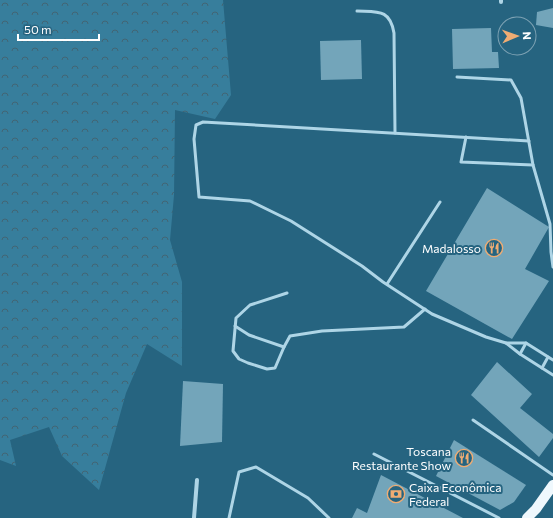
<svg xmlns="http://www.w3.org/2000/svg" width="553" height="518" font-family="Commissioner,sans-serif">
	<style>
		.forest { fill: url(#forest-crowns) }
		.building { fill: #73a5ba }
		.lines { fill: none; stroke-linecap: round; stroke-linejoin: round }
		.lane { stroke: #aed5e6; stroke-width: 3 }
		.street { stroke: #aed5e6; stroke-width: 4 }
		.primary { stroke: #eff8fd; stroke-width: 10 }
		.labels { text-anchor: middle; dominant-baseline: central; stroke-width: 4; stroke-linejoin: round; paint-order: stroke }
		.poi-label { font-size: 12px; fill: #fff; stroke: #266480; text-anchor: end }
	</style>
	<defs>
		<pattern id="forest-crowns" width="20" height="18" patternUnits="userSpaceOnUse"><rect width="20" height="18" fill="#377e9c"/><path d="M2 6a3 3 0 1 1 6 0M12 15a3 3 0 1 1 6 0" fill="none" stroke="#426574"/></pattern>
	</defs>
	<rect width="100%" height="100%" fill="#266480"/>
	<path class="forest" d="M0 0H223L231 95 215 119 175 110 174 195 170 240 182 282V366L147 344 126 393 99 490 62 456 49 427 10 440 16 466 0 460Z"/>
	<g class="building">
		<path d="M553 8V28L536 25 537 12Z"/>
		<path d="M491 28 492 52H498L499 68 453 69 452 29Z"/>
		<path d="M361 40 362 79 321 80 320 41Z"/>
		<path d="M487 188 549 227 525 269 549 281 512 339 426 291Z"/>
		<path d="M497 362 532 394 520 408 553 434V438L539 457 471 395Z"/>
		<path d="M183 381 223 384 222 442 180 446Z"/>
		<path d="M454 440 526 485 514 502 500 510 436 476Z"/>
		<path d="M381 475 463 518H352L357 508 367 513Z"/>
	</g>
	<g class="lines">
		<g class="lane">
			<path d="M357 11C378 12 390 9 394 33L395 133"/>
			<path d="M457 77 511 80 521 98 533 165 550 224 551 252 553 267"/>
			<path d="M466 137 461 162 533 165"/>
			<path d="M529 141 203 122 196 125 194 139 199 197 250 201 291 221 362 266 383 282 432 314 486 337 506 343H526L553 360"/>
			<path d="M387 284 440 202"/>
			<path d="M235 326 249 335 284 347 290 336 322 331 404 327 425 309"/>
			<path d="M506 343 520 354 553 375"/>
			<path d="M284 347 275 368 267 369 248 363 239 359 233 351 236 318 250 305 287 293"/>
			<path d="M520 354 526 343"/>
			<path d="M542 368 548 357"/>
			<path d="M473 420 553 475"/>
			<path d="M374 454 499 518"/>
			<path d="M229 518 239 472 256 467 308 498 329 518"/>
		</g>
		<g class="street">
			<path d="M501 0V2"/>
			<path d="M194 518 197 480"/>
		</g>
		<path class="primary" d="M527 518 536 509 553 485"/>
	</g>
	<defs>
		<symbol id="restaurant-ring" viewBox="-11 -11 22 22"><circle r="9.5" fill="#266480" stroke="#efac73" stroke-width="1.5"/><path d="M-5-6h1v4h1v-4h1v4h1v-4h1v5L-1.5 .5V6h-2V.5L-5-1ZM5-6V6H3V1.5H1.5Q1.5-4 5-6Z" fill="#efac73"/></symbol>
		<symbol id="bank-ring" viewBox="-11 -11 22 22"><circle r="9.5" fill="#266480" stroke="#efac73" stroke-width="1.5"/><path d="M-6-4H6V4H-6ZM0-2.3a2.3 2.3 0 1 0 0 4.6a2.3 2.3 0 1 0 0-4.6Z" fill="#efac73"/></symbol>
	</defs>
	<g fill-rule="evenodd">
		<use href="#restaurant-ring" x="484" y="238" width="20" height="20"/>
		<use href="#restaurant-ring" x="454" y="448" width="20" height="20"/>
		<use href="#bank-ring" x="386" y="484" width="20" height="20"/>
	</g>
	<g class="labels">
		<g class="poi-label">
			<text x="481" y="248">Madalosso</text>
			<text x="451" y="451">Toscana<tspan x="451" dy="14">Restaurante Show</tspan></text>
			<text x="409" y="487" text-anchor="start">Caixa Econômica<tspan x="409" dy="14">Federal</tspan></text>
		</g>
	</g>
	<g transform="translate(517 36) rotate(88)"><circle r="19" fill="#266480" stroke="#7da2b3"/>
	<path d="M0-3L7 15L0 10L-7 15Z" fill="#efac73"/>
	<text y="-6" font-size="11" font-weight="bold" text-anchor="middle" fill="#ffffff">N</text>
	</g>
	<path d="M18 34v6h81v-6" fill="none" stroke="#ffffff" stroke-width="2"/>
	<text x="24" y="34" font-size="12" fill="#ffffff" stroke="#266480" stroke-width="3" paint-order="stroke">50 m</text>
</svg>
